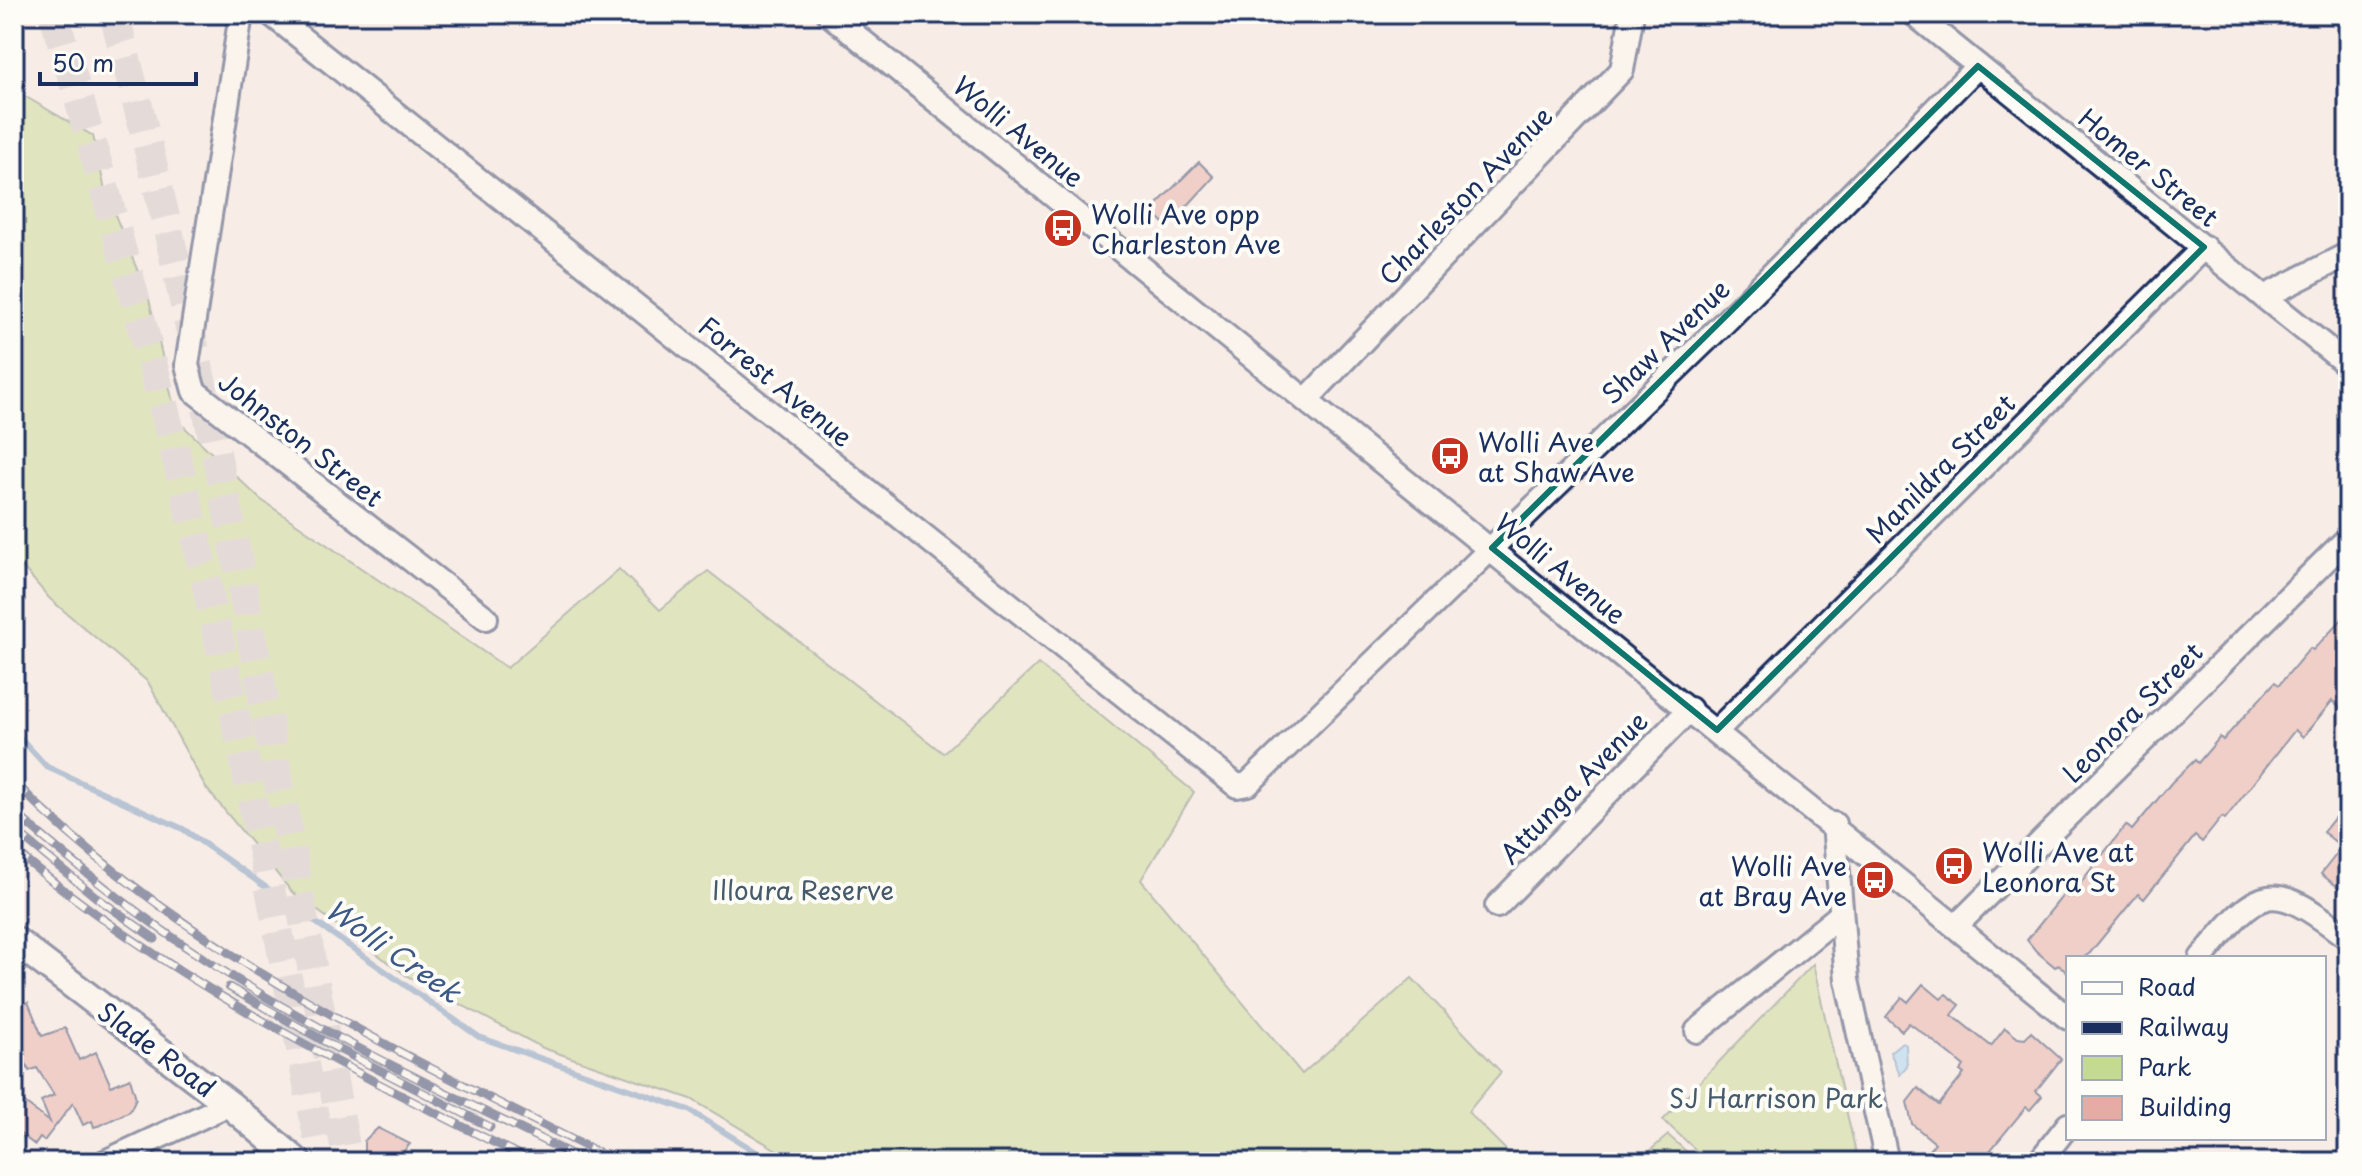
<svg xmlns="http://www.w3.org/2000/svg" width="2362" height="1176" font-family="'Playpen Sans',sans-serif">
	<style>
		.green { fill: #c4da90; stroke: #708477; stroke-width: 2 }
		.water { fill: #9ed4fd; stroke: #6a92bd; stroke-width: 2 }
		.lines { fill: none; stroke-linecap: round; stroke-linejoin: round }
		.stream { stroke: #6a92bd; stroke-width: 6 }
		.building { fill: #e5aba4; stroke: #1b2f5e; stroke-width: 2 }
		.highway-tunnel { stroke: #ccc6cb; stroke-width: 30; stroke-dasharray: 30 15; stroke-linecap: butt }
		.minor-casing { stroke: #1b2f5e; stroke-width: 28 }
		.major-casing { stroke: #1b2f5e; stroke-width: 32 }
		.minor { stroke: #fdfcf7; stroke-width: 22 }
		.major { stroke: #fdfcf7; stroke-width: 26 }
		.rail-casing { stroke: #1b2f5e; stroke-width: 9 }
		.rail { stroke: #fdfcf7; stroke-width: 6; stroke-dasharray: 18; stroke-linecap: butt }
		.marked { fill: none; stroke: #0f766e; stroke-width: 6; stroke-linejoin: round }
		.labels { text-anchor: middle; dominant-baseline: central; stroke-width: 8; stroke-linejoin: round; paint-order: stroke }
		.street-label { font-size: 26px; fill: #1b2f5e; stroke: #fdfcf7 }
		.poi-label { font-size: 26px; fill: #1b2f5e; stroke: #fdfcf7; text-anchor: start }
		.park-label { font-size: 26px; fill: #455a6a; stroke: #fdfcf7 }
		.water-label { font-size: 28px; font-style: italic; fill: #3c5886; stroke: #fdfcf7 }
	</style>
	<rect width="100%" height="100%" fill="#f8ece6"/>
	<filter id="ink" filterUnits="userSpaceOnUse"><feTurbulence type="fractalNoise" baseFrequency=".0125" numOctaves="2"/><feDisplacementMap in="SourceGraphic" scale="16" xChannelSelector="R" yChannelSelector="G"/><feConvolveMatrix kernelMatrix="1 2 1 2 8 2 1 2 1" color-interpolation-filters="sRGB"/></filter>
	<g filter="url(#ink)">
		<g class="green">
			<path d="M14 90 93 136 105 190 149 299 177 420 260 499 507 668 619 569 660 610 708 571 943 753 1038 664 1194 792 1141 880 1302 1074 1412 978 1501 1072 1468 1112 1518 1162H797L691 1099 543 1048 407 976 292 892 206 788 148 682 50 599 14 557Z"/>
			<path d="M1813 964 1858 1162H1709L1663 1120Z"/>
			<path d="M1668 1135 1698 1162H1637Z"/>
		</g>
		<path class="water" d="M1902 1042 1906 1045 1907 1067 1900 1075 1890 1052Z"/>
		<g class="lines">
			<path class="stream" d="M14 731 47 767 183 829 479 1037 689 1110 772 1162"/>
		</g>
		<g class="building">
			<path d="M1199 162 1214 177 1168 227 1151 210Z"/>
			<path d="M2348 613V701L2341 709 2332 701 2303 737 2295 730 2225 819 2222 817 2202 842 2195 836 2144 899 2138 894 2090 953 2083 958H2068V973L2059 965 2055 967 2036 951 2027 940 2064 894 2067 897 2080 883 2126 825 2132 830 2172 782 2195 760 2198 763 2220 737 2223 740 2275 682 2279 685 2310 648 2313 650Z"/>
			<path d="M2336 816 2348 826V895L2321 874 2342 847 2323 832Z"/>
			<path d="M1923 984 1941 999 1946 994 1960 1005 1952 1015 1991 1046 2005 1028 2018 1038 2025 1039 2031 1032 2061 1059 2036 1091 2042 1096 2030 1110 2026 1107 1989 1152 2001 1162H1919L1935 1143 1912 1124 1907 1102 1918 1088 1939 1105 1964 1074 1960 1071 1964 1066 1932 1040 1909 1023 1902 1031 1886 1017 1902 997 1908 1002Z"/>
			<path d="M28 1002 42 1036 65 1028 79 1060 96 1052 111 1086 130 1078 136 1098 130 1111 101 1125 94 1127 92 1121 83 1125 73 1103 44 1141 40 1138 35 1145 14 1129V1095L50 1122 41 1101 54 1095 37 1068 29 1071 14 1034V1008Z"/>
			<path d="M378 1128 410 1144 394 1162H364V1141Z"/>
		</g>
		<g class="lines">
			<g class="highway-tunnel">
				<path d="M54 14C102 177 148 340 188 504 240 722 280 943 323 1162"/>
				<path d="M114 14C216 391 276 779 348 1162"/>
			</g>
			<defs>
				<g id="minor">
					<path d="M241 14 187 365 194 391 486 618"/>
					<path d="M271 14 1237 786 1248 784 1725 322 1978 66"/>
					<path d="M829 14 2068 1018"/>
					<path d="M1914 14 2348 365"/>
					<path d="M2264 297 2348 254"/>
					<path d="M1308 398 1622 70 1632 14"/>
					<path d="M1717 730 2204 247"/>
					<path d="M1834 824 1847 980 1887 1162"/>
					<path d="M1497 906 1690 709"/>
					<path d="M1956 926 2348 538"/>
					<path d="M2201 958C2262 883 2271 879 2348 938"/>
					<path d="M1697 1031 1840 915"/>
					<path d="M105 1162 229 1104"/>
					<path d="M2039 1162 2068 1125"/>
				</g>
				<path id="major" d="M14 940 229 1104 297 1162"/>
			</defs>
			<use href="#minor" class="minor-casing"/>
			<use href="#major" class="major-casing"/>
			<use href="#minor" class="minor"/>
			<use href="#major" class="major"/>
			<defs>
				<g id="rail">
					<path d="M14 782C184 953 404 1055 617 1162"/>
					<path d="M14 812C75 865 138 916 206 960 326 1038 459 1098 587 1162"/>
					<path d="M14 830 96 897 155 939"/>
					<path d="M14 850C170 982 352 1071 533 1162"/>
					<path d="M229 987 331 1045 490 1127"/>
				</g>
			</defs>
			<use href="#rail" class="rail-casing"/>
			<use href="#rail" class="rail"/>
		</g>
	</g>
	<path d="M0 0H2362V1176H0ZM1978 66 2204 247 1717 730 1492 548Z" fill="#f8ece6" fill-opacity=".55" fill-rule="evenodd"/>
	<path class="marked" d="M1978 66 2204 247 1717 730 1492 548Z"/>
	<defs>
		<symbol id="bus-disc" viewBox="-11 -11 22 22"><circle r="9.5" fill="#c8321e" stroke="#fdfcf7"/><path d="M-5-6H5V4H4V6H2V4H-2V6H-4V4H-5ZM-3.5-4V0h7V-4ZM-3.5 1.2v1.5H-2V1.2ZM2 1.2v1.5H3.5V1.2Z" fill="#fff"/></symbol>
	</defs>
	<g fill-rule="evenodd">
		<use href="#bus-disc" x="1041" y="206" width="44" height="44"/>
		<use href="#bus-disc" x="1428" y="434" width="44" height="44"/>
		<use href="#bus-disc" x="1932" y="844" width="44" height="44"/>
		<use href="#bus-disc" x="1853" y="858" width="44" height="44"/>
	</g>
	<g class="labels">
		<g class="street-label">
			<text transform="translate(1019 131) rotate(39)">Wolli Avenue</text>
			<text transform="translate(2149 167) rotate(39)">Homer Street</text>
			<text transform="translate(1465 195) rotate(-46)">Charleston Avenue</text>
			<text transform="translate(1665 341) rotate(-44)">Shaw Avenue</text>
			<text transform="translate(776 381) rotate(39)">Forrest Avenue</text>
			<text transform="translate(301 439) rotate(38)">Johnston Street</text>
			<text transform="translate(1940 468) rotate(-45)">Manildra Street</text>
			<text transform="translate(1561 568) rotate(39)">Wolli Avenue</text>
			<text transform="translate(2132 712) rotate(-45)">Leonora Street</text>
			<text transform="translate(1573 787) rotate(-46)">Attunga Avenue</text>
			<text transform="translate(157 1049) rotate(37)">Slade Road</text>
		</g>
		<g class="poi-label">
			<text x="1091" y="213">Wolli Ave opp<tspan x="1091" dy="30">Charleston Ave</tspan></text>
			<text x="1478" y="441">Wolli Ave<tspan x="1478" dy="30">at Shaw Ave</tspan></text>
			<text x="1982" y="851">Wolli Ave at<tspan x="1982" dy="30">Leonora St</tspan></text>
			<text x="1847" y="865" text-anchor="end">Wolli Ave<tspan x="1847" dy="30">at Bray Ave</tspan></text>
		</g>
		<g class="park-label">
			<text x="803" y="889">Illoura Reserve</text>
			<text x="1776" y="1097">SJ Harrison Park</text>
		</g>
		<g class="water-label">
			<text transform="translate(394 950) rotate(35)">Wolli Creek</text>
		</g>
	</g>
	<rect width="2362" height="1176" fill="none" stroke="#fdfcf7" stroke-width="48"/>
	<rect x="24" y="24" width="2314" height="1128" fill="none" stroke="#1b2f5e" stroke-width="3" filter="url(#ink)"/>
	<rect x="2066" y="956" width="260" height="184" fill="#fdfcf7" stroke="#a3aaba" stroke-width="2"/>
	<rect x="2082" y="982" width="40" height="12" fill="#fdfcf7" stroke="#a3aaba" stroke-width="2"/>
	<text x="2138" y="996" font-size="24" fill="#1b2f5e">Road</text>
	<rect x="2082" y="1022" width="40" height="12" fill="#1b2f5e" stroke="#a3aaba" stroke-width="2"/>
	<text x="2138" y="1036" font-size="24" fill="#1b2f5e">Railway</text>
	<rect x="2082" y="1056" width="40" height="24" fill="#c4da90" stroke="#a3aaba" stroke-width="2"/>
	<text x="2138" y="1076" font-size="24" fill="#1b2f5e">Park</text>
	<rect x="2082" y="1096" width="40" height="24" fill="#e5aba4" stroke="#a3aaba" stroke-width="2"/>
	<text x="2138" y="1116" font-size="24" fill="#1b2f5e">Building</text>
	<path d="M40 72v12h156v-12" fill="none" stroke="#1b2f5e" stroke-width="4"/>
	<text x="52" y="72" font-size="24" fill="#1b2f5e" stroke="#fdfcf7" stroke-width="6" paint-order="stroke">50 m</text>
</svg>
